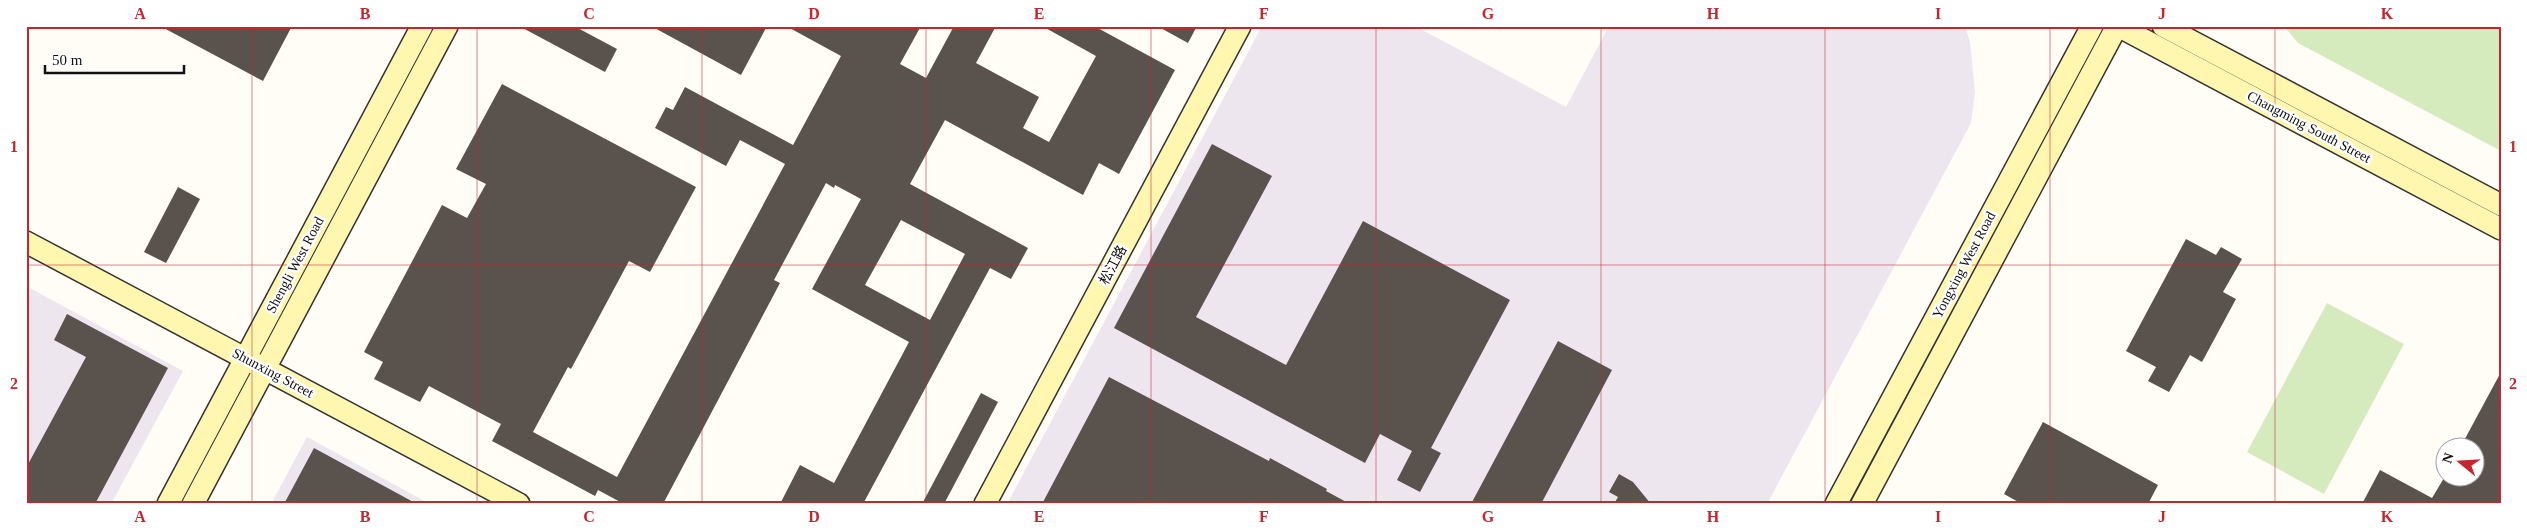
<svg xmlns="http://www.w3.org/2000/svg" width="2527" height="530" font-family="'Times New Roman','Noto Sans SC',serif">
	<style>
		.industrial { fill: #eee6ef }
		.green { fill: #d5ebbd }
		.building { fill: #5a524d; fill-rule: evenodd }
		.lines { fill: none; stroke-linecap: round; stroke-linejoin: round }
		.secondary-casing { stroke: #333; stroke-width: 24 }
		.secondary { stroke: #fff6b0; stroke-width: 21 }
		.grid { fill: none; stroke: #c4262e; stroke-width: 1; stroke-opacity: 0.55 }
		.labels { text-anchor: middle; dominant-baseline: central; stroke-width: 5; stroke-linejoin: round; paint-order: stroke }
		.street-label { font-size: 14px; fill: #111; stroke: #fff }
		.neatline { fill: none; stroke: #c4262e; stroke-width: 2 }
		.grid-label { font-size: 16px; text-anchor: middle; font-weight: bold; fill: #c4262e }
	</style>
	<rect width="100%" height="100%" fill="#fffdf5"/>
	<g class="industrial">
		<path d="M1262 26H1415L1566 107 1609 26H1965L1970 42 1975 92 1971 123 1767 504H1007Z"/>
		<path d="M26 286 183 371 111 504H26Z"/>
		<path d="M307 437 430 504H271Z"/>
	</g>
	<g class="green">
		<path d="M2284 26H2501V151L2298 43Z"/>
		<path d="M2327 303 2404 344 2324 494 2247 452Z"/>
	</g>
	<g class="building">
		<path d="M160 26H292L263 81Z"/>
		<path d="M519 26H574L617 49 605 72Z"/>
		<path d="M651 26H767L741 75Z"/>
		<path d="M786 26H921L900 64 926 78 954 26H996L976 63 1039 97 1023 128 1049 142 1096 56 1042 26H1094L1175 70 1119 174 1099 163 1083 195 945 120 910 184 1028 248 1011 279 990 268 863 504H780L800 465 834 483 909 342 812 289 861 199 835 185 834 188 826 183 774 280 780 283 663 504H624L598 490 595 496 492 441 501 424 429 386 420 402 374 379 383 362 364 352 442 205 467 218 486 184 456 169 502 84 696 187 650 272 629 261 571 369 568 367 533 432 617 477 785 164 740 140 726 166 655 128 666 107 673 110 685 87 793 145 841 56ZM901 220 965 254 930 320 865 285Z"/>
		<path d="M1157 26H1197L1188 43Z"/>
		<path d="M1212 144 1272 176 1196 317 1286 365 1363 221 1510 300 1431 448 1441 453 1420 492 1397 480 1412 451 1380 434 1365 463 1114 328Z"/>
		<path d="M178 187 200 199 166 263 144 252Z"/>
		<path d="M2186 239 2216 255 2221 247 2242 259 2223 292 2236 299 2202 362 2190 355 2169 392 2148 381 2156 367 2126 351Z"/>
		<path d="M67 314 168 368 95 504H26V468L86 357 54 340Z"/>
		<path d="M1558 341 1612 370 1541 504H1471Z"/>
		<path d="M2501 372V504H2362L2380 470 2432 498 2444 478H2474V448H2460Z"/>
		<path d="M1109 377 1269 461 1270 458 1327 489 1326 491 1350 504H1042Z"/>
		<path d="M981 393 998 402 944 504H922Z"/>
		<path d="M2043 422 2158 485 2148 504H2022L2004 494Z"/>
		<path d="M314 448 417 504H284Z"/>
		<path d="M1619 474 1633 482 1651 504H1614L1618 497 1609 492Z"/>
	</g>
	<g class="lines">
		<defs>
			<g id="secondary">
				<path d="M2118 26 2501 229"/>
				<path d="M2163 26 2501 205"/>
				<path d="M26 242 519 504"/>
				<path d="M168 504 422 26"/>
				<path d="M193 504 447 26"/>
				<path d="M985 504 1240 26"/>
				<path d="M1836 504 2092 26"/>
				<path d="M1862 504 2117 26"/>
			</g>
		</defs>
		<use href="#secondary" class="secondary-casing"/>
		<use href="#secondary" class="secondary"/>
	</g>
	<path class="grid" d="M252 26V504M477 26V504M702 26V504M926 26V504M1151 26V504M1376 26V504M1601 26V504M1825 26V504M2050 26V504M2275 26V504M26 265H2501"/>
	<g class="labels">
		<g class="street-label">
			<text transform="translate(2309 127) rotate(28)">Changming South Street</text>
			<text transform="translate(295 265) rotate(-62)">Shengli West Road</text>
			<text transform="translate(1113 265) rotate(-62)">松江路</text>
			<text transform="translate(1964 265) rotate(-62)">Yongxing West Road</text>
			<text transform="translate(273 373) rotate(28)">Shunxing Street</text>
		</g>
	</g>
	<rect width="2527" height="530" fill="none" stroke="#ffffff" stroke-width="55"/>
	<g transform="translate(2460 462) rotate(288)"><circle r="24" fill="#ffffff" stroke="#a0a0a0"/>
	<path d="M0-4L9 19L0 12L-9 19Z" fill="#c4262e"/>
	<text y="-8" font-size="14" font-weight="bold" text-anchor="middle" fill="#111111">N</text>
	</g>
	<path d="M45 65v8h139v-8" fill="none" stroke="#111111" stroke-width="2.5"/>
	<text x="52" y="65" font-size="15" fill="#111111" stroke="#ffffff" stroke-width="4" paint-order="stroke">50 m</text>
	<rect x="28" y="28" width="2472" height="474" class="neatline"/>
	<g class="grid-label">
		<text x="140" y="19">A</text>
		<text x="365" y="19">B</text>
		<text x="589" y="19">C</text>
		<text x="814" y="19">D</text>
		<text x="1039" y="19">E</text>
		<text x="1264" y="19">F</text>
		<text x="1488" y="19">G</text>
		<text x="1713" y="19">H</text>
		<text x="1938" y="19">I</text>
		<text x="2162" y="19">J</text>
		<text x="2387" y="19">K</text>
		<text x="14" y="152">1</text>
		<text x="2513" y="152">1</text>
		<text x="14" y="389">2</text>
		<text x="2513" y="389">2</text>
		<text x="140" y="522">A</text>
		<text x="365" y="522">B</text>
		<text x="589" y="522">C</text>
		<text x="814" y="522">D</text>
		<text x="1039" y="522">E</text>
		<text x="1264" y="522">F</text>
		<text x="1488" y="522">G</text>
		<text x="1713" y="522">H</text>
		<text x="1938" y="522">I</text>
		<text x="2162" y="522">J</text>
		<text x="2387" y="522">K</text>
	</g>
</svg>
